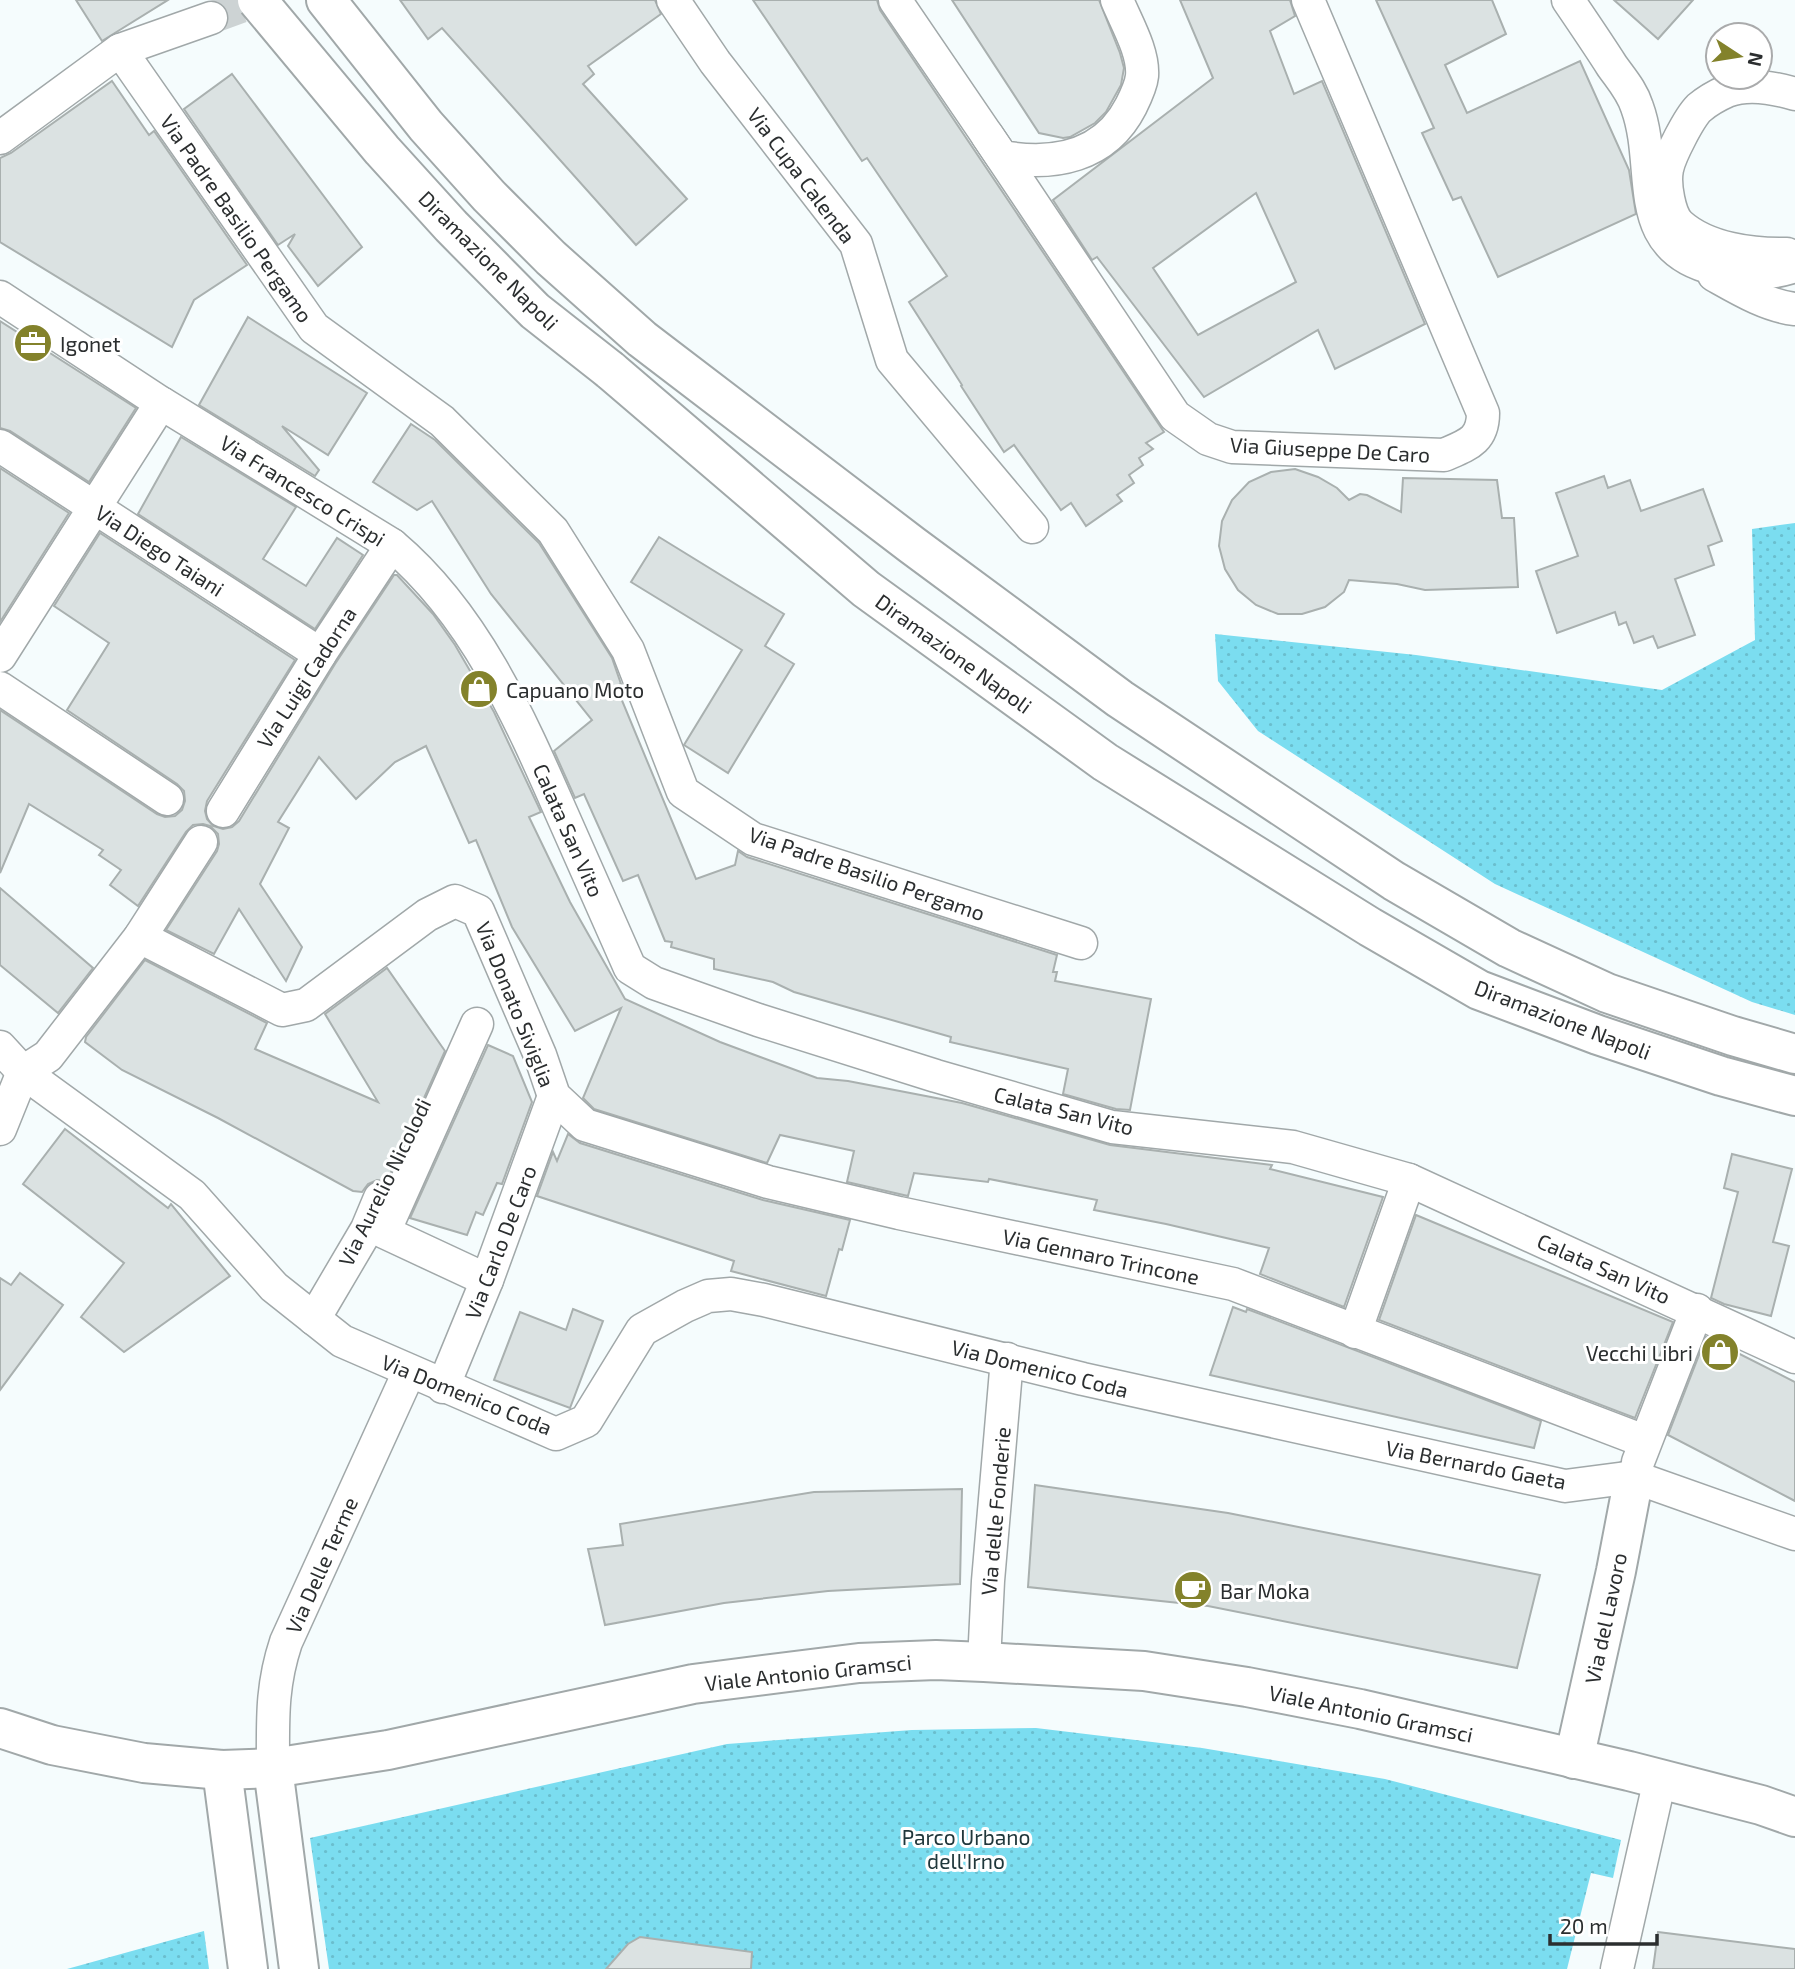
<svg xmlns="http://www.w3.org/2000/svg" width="1795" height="1969" font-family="'Exo 2',sans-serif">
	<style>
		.green { fill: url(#green-dots) }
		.building { fill: #dbe2e2; stroke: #a9b0af; stroke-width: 2; fill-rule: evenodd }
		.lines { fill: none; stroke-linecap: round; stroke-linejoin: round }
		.minor-tunnel { stroke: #cdd3d4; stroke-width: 32; stroke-dasharray: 32 16; stroke-linecap: butt }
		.minor-casing { stroke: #a1a8a9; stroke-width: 35 }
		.tertiary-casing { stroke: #a1a8a9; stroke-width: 42 }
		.secondary-casing { stroke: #a1a8a9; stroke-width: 42 }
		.motorway-casing { stroke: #a1a8a9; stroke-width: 42 }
		.minor { stroke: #fff; stroke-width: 32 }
		.tertiary { stroke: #fff; stroke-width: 38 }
		.secondary { stroke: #fff; stroke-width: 38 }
		.motorway { stroke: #fff; stroke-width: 38 }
		.motorway-bridge-casing { stroke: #a1a8a9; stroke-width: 42; stroke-linecap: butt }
		.motorway-bridge { stroke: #fff; stroke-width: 38 }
		.labels { text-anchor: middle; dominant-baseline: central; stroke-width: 6; stroke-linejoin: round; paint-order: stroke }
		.street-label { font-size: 21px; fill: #2b2e2f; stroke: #fff }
		.poi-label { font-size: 21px; fill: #2b2e2f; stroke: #fff; text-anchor: start }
		.park-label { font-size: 21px; fill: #20373b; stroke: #fff }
	</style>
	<defs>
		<pattern id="green-dots" width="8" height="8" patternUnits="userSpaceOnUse" patternTransform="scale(1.75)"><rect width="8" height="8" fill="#7bddf0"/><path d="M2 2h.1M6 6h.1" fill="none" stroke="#6abece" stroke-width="1.8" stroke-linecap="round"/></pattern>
	</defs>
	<rect width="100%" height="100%" fill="#f5fcfd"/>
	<g class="green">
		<path d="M1795 523V1015L1752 1002 1495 884 1258 731 1218 681 1215 634 1416 655 1662 690 1755 640 1752 529Z"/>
		<path d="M1036 1728 1202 1748 1385 1779 1621 1840 1613 1878 1591 1873 1567 1969H329L310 1838 727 1744 912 1730Z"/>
		<path d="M204 1931 209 1969H67Z"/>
	</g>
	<g class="building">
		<path d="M76 0H168L102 41Z"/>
		<path d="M400 0H655L661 14 588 66 594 74 583 84 687 199 636 245 442 28 428 39Z"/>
		<path d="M753 0H877L880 10 1164 432 1146 443 1153 449 1139 458 1143 465 1129 475 1134 483 1117 495 1122 501 1086 526 1071 503 1061 510 1014 445 1004 452 961 386 962 385 909 302 947 276 867 158 862 161Z"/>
		<path d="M952 0H1099L1120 53 1124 68 1121 85 1106 112 1095 123 1070 137 1063 138 1039 133Z"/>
		<path d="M1180 0H1290L1295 16 1270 31 1294 94 1322 81 1425 324 1335 369 1318 330 1204 397 1097 257 1092 260 1053 200 1213 78ZM1256 193 1296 282 1198 335 1153 268Z"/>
		<path d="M1376 0H1492L1506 34 1445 65 1467 113 1580 61 1629 170 1636 214 1498 277 1461 197 1453 200 1422 133 1434 128Z"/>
		<path d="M1614 0H1693L1658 39Z"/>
		<path d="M232 74 362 247 318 286 288 246 295 234 278 245 184 109Z"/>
		<path d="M112 81 149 135 154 131 247 265 194 300 172 347 0 242V158L11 153Z"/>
		<path d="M248 317 367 393 328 455 282 426 319 470 315 476 199 405Z"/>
		<path d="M0 321 136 408 89 482 10 431 0 428Z"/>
		<path d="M411 424 435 440 539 543 612 658 621 684 616 686 696 879 735 865 738 851 747 857 1057 955 1053 972H1057L1055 981 1151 999 1130 1110 1116 1109 1063 1094 1068 1069 950 1042 951 1037 794 992 773 982 714 969V959L671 947 672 942 665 941 638 875 623 881 584 794 575 798 554 751 592 720 491 594 432 501 417 510 373 482Z"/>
		<path d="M181 437 296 507 263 559 306 586 337 538 363 555 315 629 138 514Z"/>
		<path d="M0 468 69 513 0 622Z"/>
		<path d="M1295 469 1318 477 1337 488 1349 500 1360 494 1367 495 1401 512 1403 478 1497 480 1502 518H1514L1518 587 1425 590 1397 584 1349 580 1344 592 1325 607 1302 614H1278L1256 605 1238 590 1225 569 1219 546 1222 521 1232 500 1249 482 1271 472Z"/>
		<path d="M1604 476 1608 488 1630 480 1641 511 1703 489 1722 541 1708 546 1714 565 1675 579 1695 635 1658 648 1653 636 1634 643 1626 622 1619 625 1615 612 1557 633 1536 571 1578 556 1556 493Z"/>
		<path d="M100 533 295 660 207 801 205 811 207 819 213 826 223 829 232 827 239 821 335 664 394 575H397L433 614 455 645 494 712 541 812 529 817 570 902 625 999 720 1042 817 1078 848 1081 962 1103 1110 1145 1272 1165 1270 1169 1383 1197 1344 1307 1260 1274 1269 1248 1166 1224 1094 1210 1097 1200 989 1179 988 1182 914 1173 908 1196 847 1182 854 1151 780 1135 767 1163 594 1109 583 1098 621 1008 575 1031 512 927 476 840 469 843 426 746 395 762 356 799 319 757 278 822 289 828 260 884 302 947 286 981 239 909 214 954 166 930 217 851 219 844 218 834 210 826 203 824 193 825 186 832 138 906 110 885 121 870 99 855 103 850 29 804 0 873V710L157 814 165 817 175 816 182 810 185 801 184 791 177 784 67 710 109 643 54 606Z"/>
		<path d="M659 537 784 614 765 646 794 664 728 773 684 745 742 650 631 582Z"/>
		<path d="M0 888 93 968 58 1013 0 965Z"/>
		<path d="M145 960 267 1023 255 1049 378 1102 325 1014 387 968 445 1051 387 1181 377 1180 368 1184 362 1192 353 1191 218 1118 122 1070 85 1042 86 1037Z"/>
		<path d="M488 1045 513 1056 532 1102 502 1184 497 1183 483 1215 476 1212 467 1235 410 1218Z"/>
		<path d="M65 1129 168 1208 171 1204 230 1276 124 1352 81 1317 124 1263 23 1184Z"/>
		<path d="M568 1134 580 1143 763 1200 850 1220 842 1250 839 1249 826 1296 731 1271 734 1261 537 1196 553 1152 557 1161Z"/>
		<path d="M1732 1154 1792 1169 1773 1242 1789 1246 1771 1316 1724 1304 1711 1298 1738 1192 1724 1188Z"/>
		<path d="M1416 1215 1673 1322 1635 1418 1379 1320Z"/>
		<path d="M20 1273 63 1305 0 1390V1278L11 1285Z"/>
		<path d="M1233 1307 1246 1312 1247 1309 1541 1421 1534 1448 1210 1375Z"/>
		<path d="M573 1309 603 1321 570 1408 494 1380 520 1312 566 1330Z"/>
		<path d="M1706 1337 1795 1382V1501L1668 1435Z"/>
		<path d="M1035 1485 1228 1513 1540 1575 1517 1668 1208 1606 1028 1587Z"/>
		<path d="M962 1489 960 1584 828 1591 724 1603 605 1625 588 1549 623 1545 620 1524 814 1492Z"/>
		<path d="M1658 1932 1795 1949V1969H1653Z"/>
		<path d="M640 1937 752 1952 751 1969H606L628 1944Z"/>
	</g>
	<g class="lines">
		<path class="minor-tunnel" d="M211 18 260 0"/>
		<defs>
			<g id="minor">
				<path d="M673 0 715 62 856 244 892 360 1032 527"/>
				<path d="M895 0 1002 157C1054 166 1105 157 1131 106 1135 98 1141 86 1142 76 1144 52 1126 22 1117 0"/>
				<path d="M1568 0C1583 22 1598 44 1612 66 1622 80 1632 91 1637 107 1660 170 1627 248 1716 269 1743 275 1769 275 1795 266"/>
				<path d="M120 50 314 328 442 421 553 531 628 650 683 792 753 839 1081 943"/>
				<path d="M987 135 1175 416 1208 439 1232 447 1444 455C1467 445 1483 441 1483 413L1308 0"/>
				<path d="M0 138 120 50 211 18"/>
				<path d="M1787 254C1753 255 1707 249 1680 225 1669 215 1664 184 1667 169 1670 155 1689 118 1699 108 1706 102 1718 95 1727 91 1747 83 1775 88 1795 94"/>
				<path d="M1714 275C1739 289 1767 306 1795 309"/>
				<path d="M0 297 161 403 392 545C474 614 519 716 561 812 584 864 607 916 630 968L654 983 758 1020 936 1076 1112 1127 1293 1147 1409 1180 1795 1357"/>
				<path d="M0 446 320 654"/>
				<path d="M0 656 161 403"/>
				<path d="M0 688 167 799"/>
				<path d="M223 811 320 654 392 545"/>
				<path d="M140 937 282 1010 306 1005 427 915 455 901 478 911 540 1055 554 1096 585 1125 768 1182 899 1213 1233 1284 1644 1441"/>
				<path d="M477 1024 384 1232 487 1280"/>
				<path d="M0 1047 23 1072 192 1195 274 1287 342 1341 556 1434 586 1421 642 1330 685 1306 708 1296 731 1294 764 1300 1083 1379 1565 1486 1634 1477 1795 1534"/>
				<path d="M23 1072 48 1056 140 937 201 842"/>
				<path d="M0 1129 23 1072"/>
				<path d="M314 1319 367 1229 380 1198"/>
				<path d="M1355 1332 1409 1180"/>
				<path d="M443 1387 487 1280 554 1096"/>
				<path d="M1638 1462 1697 1310"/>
				<path d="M984 1662 988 1581 1007 1359"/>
				<path d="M273 1768C273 1721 271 1687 286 1642L409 1372"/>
				<path d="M1617 1969 1660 1779"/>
			</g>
			<g id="tertiary">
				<path d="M1574 1759 1616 1571 1634 1477"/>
				<path d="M273 1768 299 1969"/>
				<path d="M222 1770 248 1969"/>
			</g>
			<path id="secondary" d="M0 1728 52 1745 144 1763 222 1770 273 1768 388 1750 693 1684 859 1663 936 1660 984 1662 1144 1671 1247 1687 1360 1709 1629 1771 1761 1805 1795 1817"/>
			<g id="motorway">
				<path d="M326 0 426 126 489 196 551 258 642 339 912 545 1120 699 1394 881 1509 948 1607 993 1733 1036 1795 1054"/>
				<path d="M610 370 866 589 1105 762 1370 927 1479 990 1598 1035 1721 1076 1795 1096"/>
			</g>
		</defs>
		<use href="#minor" class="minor-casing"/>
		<use href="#tertiary" class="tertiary-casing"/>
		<use href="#secondary" class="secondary-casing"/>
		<use href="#motorway" class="motorway-casing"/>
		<use href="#minor" class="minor"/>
		<use href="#tertiary" class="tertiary"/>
		<use href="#secondary" class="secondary"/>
		<use href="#motorway" class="motorway"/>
		<defs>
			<path id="motorway-bridge" d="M257 0 382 150 451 226 535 311 610 370"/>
		</defs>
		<use href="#motorway-bridge" class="motorway-bridge-casing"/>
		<use href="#motorway-bridge" class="motorway-bridge"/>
	</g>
	<defs>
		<symbol id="office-disc" viewBox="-11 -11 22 22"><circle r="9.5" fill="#83822b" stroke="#fff"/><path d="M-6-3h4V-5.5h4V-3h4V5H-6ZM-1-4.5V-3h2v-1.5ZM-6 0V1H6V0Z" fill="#fff"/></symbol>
		<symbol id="shop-disc" viewBox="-11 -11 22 22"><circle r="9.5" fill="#83822b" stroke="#fff"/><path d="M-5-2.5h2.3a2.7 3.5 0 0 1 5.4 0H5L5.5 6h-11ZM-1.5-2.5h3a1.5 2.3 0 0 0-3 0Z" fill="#fff"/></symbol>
		<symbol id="cafe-disc" viewBox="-11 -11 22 22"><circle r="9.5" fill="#83822b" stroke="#fff"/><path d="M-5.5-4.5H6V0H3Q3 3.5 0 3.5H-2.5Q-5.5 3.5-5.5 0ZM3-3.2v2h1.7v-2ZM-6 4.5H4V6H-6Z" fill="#fff"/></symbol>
	</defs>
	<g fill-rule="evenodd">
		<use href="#office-disc" x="11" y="321" width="44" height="44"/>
		<use href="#shop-disc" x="457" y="667" width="44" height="44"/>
		<use href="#shop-disc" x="1698" y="1330" width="44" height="44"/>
		<use href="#cafe-disc" x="1171" y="1568" width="44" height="44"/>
	</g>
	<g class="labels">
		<g class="street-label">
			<text transform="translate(802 175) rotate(53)">Via Cupa Calenda</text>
			<text transform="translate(237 218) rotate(55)">Via Padre Basilio Pergamo</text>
			<text transform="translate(489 260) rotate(45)">Diramazione Napoli</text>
			<text transform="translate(1330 449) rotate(3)">Via Giuseppe De Caro</text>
			<text transform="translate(303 490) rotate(32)">Via Francesco Crispi</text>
			<text transform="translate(160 550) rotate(33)">Via Diego Taiani</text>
			<text transform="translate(954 653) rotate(36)">Diramazione Napoli</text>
			<text transform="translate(306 677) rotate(-57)">Via Luigi Cadorna</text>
			<text transform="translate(569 830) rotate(66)">Calata San Vito</text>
			<text transform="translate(867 873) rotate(19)">Via Padre Basilio Pergamo</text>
			<text transform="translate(516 1004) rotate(68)">Via Donato Siviglia</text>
			<text transform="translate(1563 1019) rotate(21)">Diramazione Napoli</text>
			<text transform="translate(1064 1110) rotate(14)">Calata San Vito</text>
			<text transform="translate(384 1182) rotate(-64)">Via Aurelio Nicolodi</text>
			<text transform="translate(500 1242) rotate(-69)">Via Carlo De Caro</text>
			<text transform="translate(1101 1256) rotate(12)">Via Gennaro Trincone</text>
			<text transform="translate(1604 1268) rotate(24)">Calata San Vito</text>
			<text transform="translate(1040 1368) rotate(14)">Via Domenico Coda</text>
			<text transform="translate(467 1394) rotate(22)">Via Domenico Coda</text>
			<text transform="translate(1476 1464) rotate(11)">Via Bernardo Gaeta</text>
			<text transform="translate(995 1511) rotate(-85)">Via delle Fonderie</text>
			<text transform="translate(321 1565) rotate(-66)">Via Delle Terme</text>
			<text transform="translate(1605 1618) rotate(-78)">Via del Lavoro</text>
			<text transform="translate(808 1672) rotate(-6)">Viale Antonio Gramsci</text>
			<text transform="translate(1371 1713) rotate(12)">Viale Antonio Gramsci</text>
		</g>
		<g class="poi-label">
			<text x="60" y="343">Igonet</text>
			<text x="506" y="689">Capuano Moto</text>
			<text x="1693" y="1352" text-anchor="end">Vecchi Libri</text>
			<text x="1220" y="1590">Bar Moka</text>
		</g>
		<g class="park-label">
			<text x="966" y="1836">Parco Urbano<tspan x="966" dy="24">dell'Irno</tspan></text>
		</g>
	</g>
	<g transform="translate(1739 56) rotate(102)"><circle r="33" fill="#ffffff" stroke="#aaabac" stroke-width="2"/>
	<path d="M0-5L12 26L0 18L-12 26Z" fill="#83822b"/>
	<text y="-10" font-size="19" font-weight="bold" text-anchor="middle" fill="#2b2e2f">N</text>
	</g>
	<path d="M1550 1934v10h107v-10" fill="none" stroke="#2b2e2f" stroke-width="3.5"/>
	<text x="1560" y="1934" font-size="21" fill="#2b2e2f" stroke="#ffffff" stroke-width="5" paint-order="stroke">20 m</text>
</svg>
